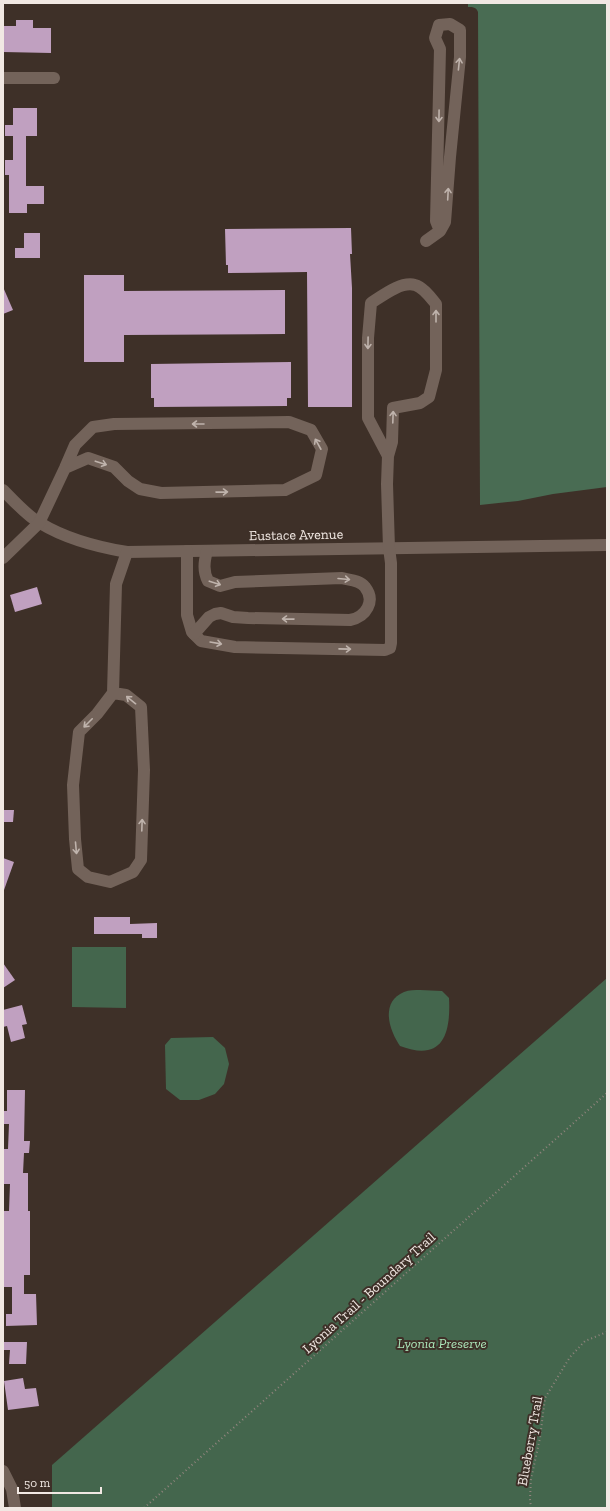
<svg xmlns="http://www.w3.org/2000/svg" width="610" height="1511" font-family="'Zilla Slab',serif">
	<style>
		.green { fill: #44664d }
		.forest { fill: #496c53 }
		.building { fill: #c0a0c0 }
		.lines { fill: none; stroke-linecap: round; stroke-linejoin: round }
		.path { stroke: #91857e; stroke-width: 2; stroke-dasharray: 1 3; stroke-linecap: butt }
		.minor { stroke: #73635a; stroke-width: 12 }
		.oneway { stroke: #bfb3ac }
		.labels { text-anchor: middle; dominant-baseline: central; stroke-width: 4; stroke-linejoin: round; paint-order: stroke }
		.street-label { font-size: 14px; fill: #f1e8e3; stroke: #3e3028 }
		.park-label { font-size: 14px; font-style: italic; fill: #aae6b9; stroke: #3e3028 }
	</style>
	<rect width="100%" height="100%" fill="#3e3028"/>
	<g class="green">
		<path d="M72 947H126V1008L72 1007Z"/>
		<path d="M607 978V1508H52V1465Z"/>
		<path d="M420 990 442 991 449 998C451 1035 442 1062 400 1046 389 1030 380 1002 404 992 409 990 415 990 420 990Z"/>
		<path d="M213 1037 225 1048 229 1064 224 1084 215 1094 199 1100H180L166 1089 165 1045 171 1038Z"/>
	</g>
	<path class="forest" d="M468 3H607V487L553 494 518 501 480 505 478 12C476 7 473 7 468 7Z"/>
	<g class="building">
		<path d="M16 20H33V28H51V53L3 52V26H16Z"/>
		<path d="M13 108H37V136H26V186H44V204H27V213H9V175H5V160H13V136H5V125H13Z"/>
		<path d="M351 228 352 254H350L352 288V407H308L307 272 228 273V265H226L225 229Z"/>
		<path d="M24 233H40V258H15V248H24Z"/>
		<path d="M84 275H124V291L285 290V334L124 335V362H84Z"/>
		<path d="M3 287 13 310 3 314Z"/>
		<path d="M291 362V398H287V406L154 407V398H151V364Z"/>
		<path d="M37 587 42 604 15 612 10 595Z"/>
		<path d="M3 810H14L13 822H3Z"/>
		<path d="M3 858 14 862 4 890 3 889Z"/>
		<path d="M94 917H130V924L157 923V938H142V934H94Z"/>
		<path d="M3 963 15 980 3 988Z"/>
		<path d="M22 1005 27 1024 22 1025 25 1038 11 1042 7 1026 3 1027V1010Z"/>
		<path d="M7 1090H25L24 1141H30L29 1153H24L23 1173H28V1211H30V1275H24V1294H36L37 1325 6 1326V1314H12V1287H3L4 1246H3V1211H9L10 1184H3V1149H8L9 1124H3V1111H7Z"/>
		<path d="M3 1342H27L26 1364H9L10 1350H3Z"/>
		<path d="M23 1378 25 1389 36 1388 39 1406 8 1410 4 1381Z"/>
	</g>
	<g class="lines">
		<g class="path">
			<path d="M144 1508 607 1093"/>
			<path d="M531 1508 530 1499 531 1479 540 1438 545 1398 570 1357 585 1341 607 1332"/>
		</g>
		<g class="minor">
			<path d="M3 78H54"/>
			<path d="M426 241 440 231 445 222 450 157 460 57V30L450 24 439 25 435 38 440 49 436 221 440 231"/>
			<path d="M3 490C13 500 27 516 40 523 66 539 97 547 127 552L607 545"/>
			<path d="M187 551V615L192 632 201 641 235 647 385 650 390 648 391 643V563L389 548 387 484 388 456 392 442 393 408 420 403 429 397 436 370V304C431 298 423 287 415 285 401 281 382 296 371 303L368 338V418L388 456"/>
			<path d="M3 558 39 523 65 468 75 445 93 427 114 424 289 422 311 430 322 449 316 475 285 490 161 493 140 489 128 481 114 467 88 458 65 468"/>
			<path d="M194 634 209 617 215 614 221 613 233 617 248 618 350 620C366 617 376 601 365 587 360 580 349 580 342 578L235 582 220 586 208 581C203 571 204 562 207 551"/>
			<path d="M113 693 126 695 141 707 144 770 141 860 133 872 110 882 88 877 78 869 75 839 73 785 79 732 97 714 113 693 116 584 127 552"/>
			<path d="M3 1471 12 1489 15 1508"/>
		</g>
	</g>
	<defs><path id="oneway-shaft" d="M-6 0H5M1.5-3L5.5 0L1.5 3" fill="none" stroke-width="1.6" stroke-linecap="round" stroke-linejoin="round"/></defs>
	<g class="oneway">
		<use href="#oneway-shaft" transform="translate(459 64) rotate(-84)"/>
		<use href="#oneway-shaft" transform="translate(439 116) rotate(91)"/>
		<use href="#oneway-shaft" transform="translate(448 194) rotate(-87)"/>
		<use href="#oneway-shaft" transform="translate(436 316) rotate(-90)"/>
		<use href="#oneway-shaft" transform="translate(368 343) rotate(91)"/>
		<use href="#oneway-shaft" transform="translate(393 417) rotate(-88)"/>
		<use href="#oneway-shaft" transform="translate(198 424) rotate(180)"/>
		<use href="#oneway-shaft" transform="translate(318 444) rotate(-119)"/>
		<use href="#oneway-shaft" transform="translate(101 463) rotate(18)"/>
		<use href="#oneway-shaft" transform="translate(222 492) rotate(-1)"/>
		<use href="#oneway-shaft" transform="translate(344 579) rotate(5)"/>
		<use href="#oneway-shaft" transform="translate(215 583) rotate(18)"/>
		<use href="#oneway-shaft" transform="translate(288 619) rotate(-179)"/>
		<use href="#oneway-shaft" transform="translate(216 643) rotate(10)"/>
		<use href="#oneway-shaft" transform="translate(345 649) rotate(1)"/>
		<use href="#oneway-shaft" transform="translate(131 700) rotate(-141)"/>
		<use href="#oneway-shaft" transform="translate(88 723) rotate(135)"/>
		<use href="#oneway-shaft" transform="translate(142 825) rotate(-88)"/>
		<use href="#oneway-shaft" transform="translate(76 848) rotate(85)"/>
	</g>
	<g class="labels">
		<g class="street-label">
			<text transform="translate(296 535) rotate(-1)">Eustace Avenue</text>
			<text transform="translate(369 1293) rotate(-42)">Lyonia Trail - Boundary Trail</text>
			<text transform="translate(530 1441) rotate(-80)">Blueberry Trail</text>
		</g>
		<g class="park-label">
			<text x="442" y="1343">Lyonia Preserve</text>
		</g>
	</g>
	<rect width="610" height="1511" fill="none" stroke="#f1e8e3" stroke-width="8"/>
	<path d="M18 1487v6h83v-6" fill="none" stroke="#f1e8e3" stroke-width="2"/>
	<text x="24" y="1487" font-size="12" fill="#f1e8e3" stroke="#3e3028" stroke-width="3" paint-order="stroke">50 m</text>
</svg>
